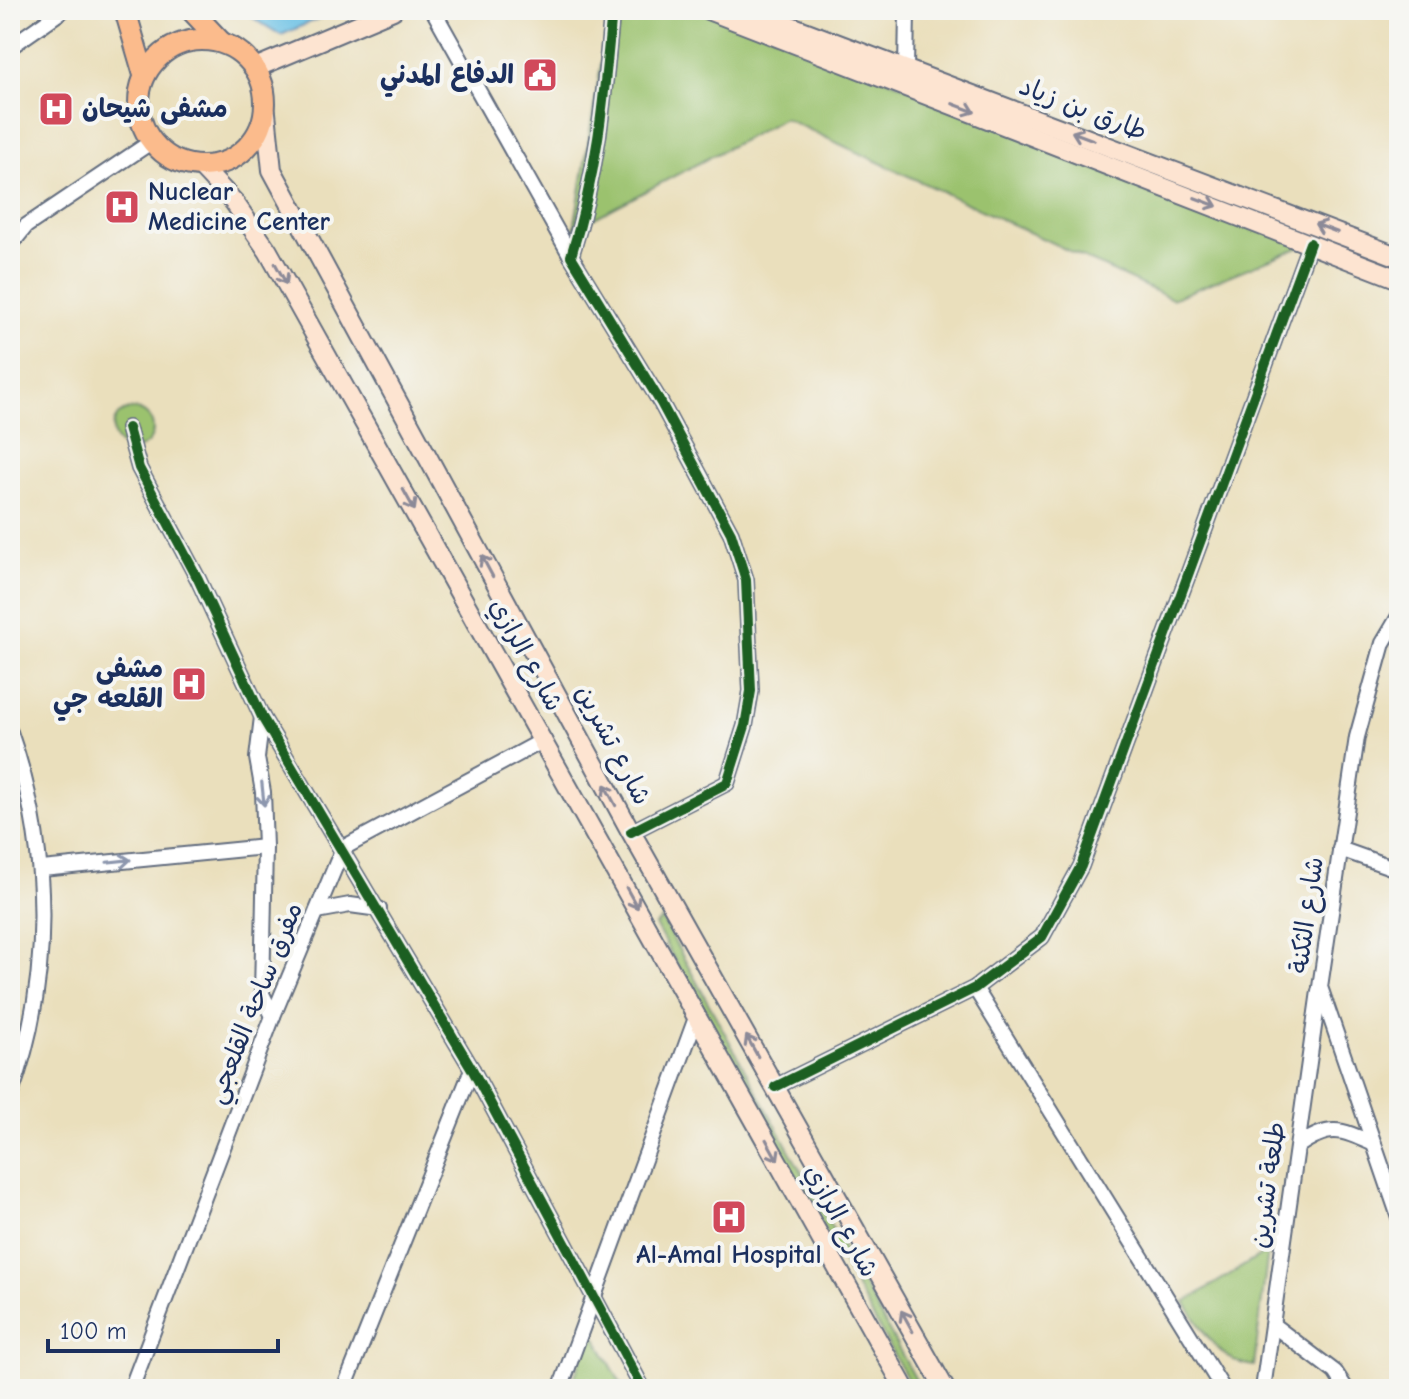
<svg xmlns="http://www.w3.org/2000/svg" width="1409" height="1399" font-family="'Comic Neue','Playpen Sans Arabic',sans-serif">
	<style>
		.green { fill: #9bc26e; stroke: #5b7866; stroke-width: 2 }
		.water { fill: #68c0e5; stroke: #4278a2; stroke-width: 2 }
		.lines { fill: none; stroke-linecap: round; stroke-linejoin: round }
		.street-casing { stroke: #636d7f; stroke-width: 18 }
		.secondary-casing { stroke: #636d7f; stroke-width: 22 }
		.primary-casing { stroke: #636d7f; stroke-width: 24 }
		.street { stroke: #fff; stroke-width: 14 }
		.secondary { stroke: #fde4d1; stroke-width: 18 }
		.primary { stroke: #fbbb8c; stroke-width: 20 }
		.cycleway-casing { stroke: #f6f6f2; stroke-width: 15 }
		.cycleway { stroke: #1b5e20; stroke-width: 10 }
		.oneway { stroke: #8c8a98 }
		.oneway2 { stroke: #8d97ae }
		.labels { text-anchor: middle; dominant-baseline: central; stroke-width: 8; stroke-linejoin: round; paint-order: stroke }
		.poi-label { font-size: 26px; font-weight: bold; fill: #1b2f5e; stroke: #f6f6f2; text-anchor: end }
		.street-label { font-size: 26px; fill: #1b2f5e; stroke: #f6f6f2 }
	</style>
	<rect width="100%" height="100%" fill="#f6f6f2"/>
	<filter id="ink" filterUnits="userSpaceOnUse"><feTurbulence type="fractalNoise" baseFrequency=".0125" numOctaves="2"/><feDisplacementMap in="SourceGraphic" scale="16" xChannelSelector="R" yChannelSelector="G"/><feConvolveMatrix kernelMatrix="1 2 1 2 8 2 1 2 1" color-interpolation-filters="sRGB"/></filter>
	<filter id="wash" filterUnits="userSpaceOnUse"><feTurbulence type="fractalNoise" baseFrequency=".006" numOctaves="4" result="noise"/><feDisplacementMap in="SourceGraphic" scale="32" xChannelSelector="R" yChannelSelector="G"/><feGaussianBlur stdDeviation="1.8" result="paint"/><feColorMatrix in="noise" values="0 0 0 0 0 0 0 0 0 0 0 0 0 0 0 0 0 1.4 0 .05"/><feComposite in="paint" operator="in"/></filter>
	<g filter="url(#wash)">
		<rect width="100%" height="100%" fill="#eadfbc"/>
		<g class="green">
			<path d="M610 10H708L1310 243 1172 299 784 118 574 229Z"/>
			<circle cx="133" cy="429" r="20"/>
			<path d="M662 919 921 1389H913L655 925Z"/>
			<path d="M1268 1251 1254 1366C1218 1362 1203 1330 1185 1302Z"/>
			<path d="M592 1331 624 1389H570Z"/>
		</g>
		<path class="water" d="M240 10H338L281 35Z"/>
	</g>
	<g filter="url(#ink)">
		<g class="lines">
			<defs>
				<g id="street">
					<path d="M433 10 571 256"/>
					<path d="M612 10C604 98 598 171 571 256L661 403 731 533 746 580 751 691 745 726 727 783 631 832"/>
					<path d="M10 47 63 10"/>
					<path d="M906 70 907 10"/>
					<path d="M10 246 26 226 151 142"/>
					<path d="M128 428 139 468 198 579 262 717 472 1069 643 1389"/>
					<path d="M1399 616 1383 643 1357 737 1320 987 1399 1217"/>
					<path d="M262 717 257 758 263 792 265 847 262 994 273 1016"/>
					<path d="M10 732C51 848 53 980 10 1096"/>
					<path d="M1340 849 1399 870"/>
					<path d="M42 869 265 847"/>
					<path d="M317 911 350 905 379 909"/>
					<path d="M975 988 1223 1389"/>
					<path d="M775 1087 975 988 1042 937 1081 866 1310 243"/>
					<path d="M1298 1146C1330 1124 1340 1129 1374 1144"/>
					<path d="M1273 1325 1335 1372 1346 1389"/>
					<path d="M131 1389 273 1016 343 848 544 740"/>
					<path d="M344 1389 472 1069"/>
					<path d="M560 1389 697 1015"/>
					<path d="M1263 1389 1319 991"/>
				</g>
				<g id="secondary">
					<path d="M708 10 1399 279"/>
					<path d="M749 10 1399 257"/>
					<path d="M255 68 393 10"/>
					<path d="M266 113 272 170 631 832 945 1389"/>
					<path d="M201 167 234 202 268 251 905 1389"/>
				</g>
				<g id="primary">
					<path d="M125 10 144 75"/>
					<path d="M191 10 221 42"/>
					<circle cx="202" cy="103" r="63"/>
				</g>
			</defs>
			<use href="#street" class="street-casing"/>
			<use href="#secondary" class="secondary-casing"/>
			<use href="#primary" class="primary-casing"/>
			<use href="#street" class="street"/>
			<use href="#secondary" class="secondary"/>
			<use href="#primary" class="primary"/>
			<defs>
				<g id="cycleway">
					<path d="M612 10C604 98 598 171 571 256L661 403 731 533 746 580 751 691 745 726 727 783 631 832"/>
					<path d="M128 428 139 468 198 579 262 717 472 1069 643 1389"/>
					<path d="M775 1087 975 988 1042 937 1081 866 1310 243"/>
				</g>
			</defs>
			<use href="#cycleway" class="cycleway-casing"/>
			<use href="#cycleway" class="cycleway"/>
		</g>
		<defs><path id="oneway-shaft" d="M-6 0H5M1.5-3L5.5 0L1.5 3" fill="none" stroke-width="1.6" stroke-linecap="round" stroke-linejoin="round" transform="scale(2)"/></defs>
		<g class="oneway">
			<use href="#oneway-shaft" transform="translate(964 108) rotate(21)"/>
			<use href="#oneway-shaft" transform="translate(1083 136) rotate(-159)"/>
			<use href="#oneway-shaft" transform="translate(1206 202) rotate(21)"/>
			<use href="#oneway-shaft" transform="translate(1326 228) rotate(-159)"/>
			<use href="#oneway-shaft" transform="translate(281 274) rotate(61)"/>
			<use href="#oneway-shaft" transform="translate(409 500) rotate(61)"/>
			<use href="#oneway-shaft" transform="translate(487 566) rotate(-118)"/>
			<use href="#oneway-shaft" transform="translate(610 795) rotate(-118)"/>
			<use href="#oneway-shaft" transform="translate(632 898) rotate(61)"/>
			<use href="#oneway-shaft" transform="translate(752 1046) rotate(-119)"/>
			<use href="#oneway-shaft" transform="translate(772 1150) rotate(61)"/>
			<use href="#oneway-shaft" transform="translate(907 1321) rotate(-119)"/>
		</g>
		<g class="oneway2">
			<use href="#oneway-shaft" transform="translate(263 794) rotate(84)"/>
			<use href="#oneway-shaft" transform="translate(119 861) rotate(-6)"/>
		</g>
	</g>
	<defs>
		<symbol id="civic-square" viewBox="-11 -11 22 22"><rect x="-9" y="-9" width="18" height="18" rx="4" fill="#d1495b" stroke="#f6f6f2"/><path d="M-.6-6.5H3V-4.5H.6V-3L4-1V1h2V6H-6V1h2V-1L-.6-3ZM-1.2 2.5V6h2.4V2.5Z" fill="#fff"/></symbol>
		<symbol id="hospital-square" viewBox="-11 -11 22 22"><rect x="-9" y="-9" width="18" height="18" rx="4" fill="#d1495b" stroke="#f6f6f2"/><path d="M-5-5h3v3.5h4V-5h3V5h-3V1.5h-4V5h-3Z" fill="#fff"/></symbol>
	</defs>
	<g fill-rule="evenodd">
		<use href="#civic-square" x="520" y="55" width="40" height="40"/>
		<use href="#hospital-square" x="36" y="89" width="40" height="40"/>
		<use href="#hospital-square" x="102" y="187" width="40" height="40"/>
		<use href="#hospital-square" x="169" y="664" width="40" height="40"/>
		<use href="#hospital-square" x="709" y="1197" width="40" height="40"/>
	</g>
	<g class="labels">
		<g class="poi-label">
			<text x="514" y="75">الدفاع المدني</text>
			<text x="82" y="109" text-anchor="start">مشفى شيحان</text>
			<text x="148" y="192" text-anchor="start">Nuclear<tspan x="148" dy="30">Medicine Center</tspan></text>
			<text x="163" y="669">مشفى<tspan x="163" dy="30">القلعه جي</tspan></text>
			<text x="729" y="1255" text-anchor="middle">Al-Amal Hospital</text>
		</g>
		<g class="street-label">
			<text transform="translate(1083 109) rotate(21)">طارق بن زياد</text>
			<text transform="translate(526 655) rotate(61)">شارع الرازي</text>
			<text transform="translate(613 745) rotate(62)">شارع تشرين</text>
			<text transform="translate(1307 915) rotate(-82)">شارع الثكنة</text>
			<text transform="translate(255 1003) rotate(-68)">مفرق ساحة القلعجي</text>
			<text transform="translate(1268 1185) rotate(-82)">طلعة تشرين</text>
			<text transform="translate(841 1221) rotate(61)">شارع الرازي</text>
		</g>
	</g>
	<rect width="1409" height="1399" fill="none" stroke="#f6f6f2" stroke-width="40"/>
	<path d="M48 1339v12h230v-12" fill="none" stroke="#1b2f5e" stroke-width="4"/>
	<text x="60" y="1339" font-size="24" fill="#1b2f5e" stroke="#f6f6f2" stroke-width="6" paint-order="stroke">100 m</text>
</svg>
